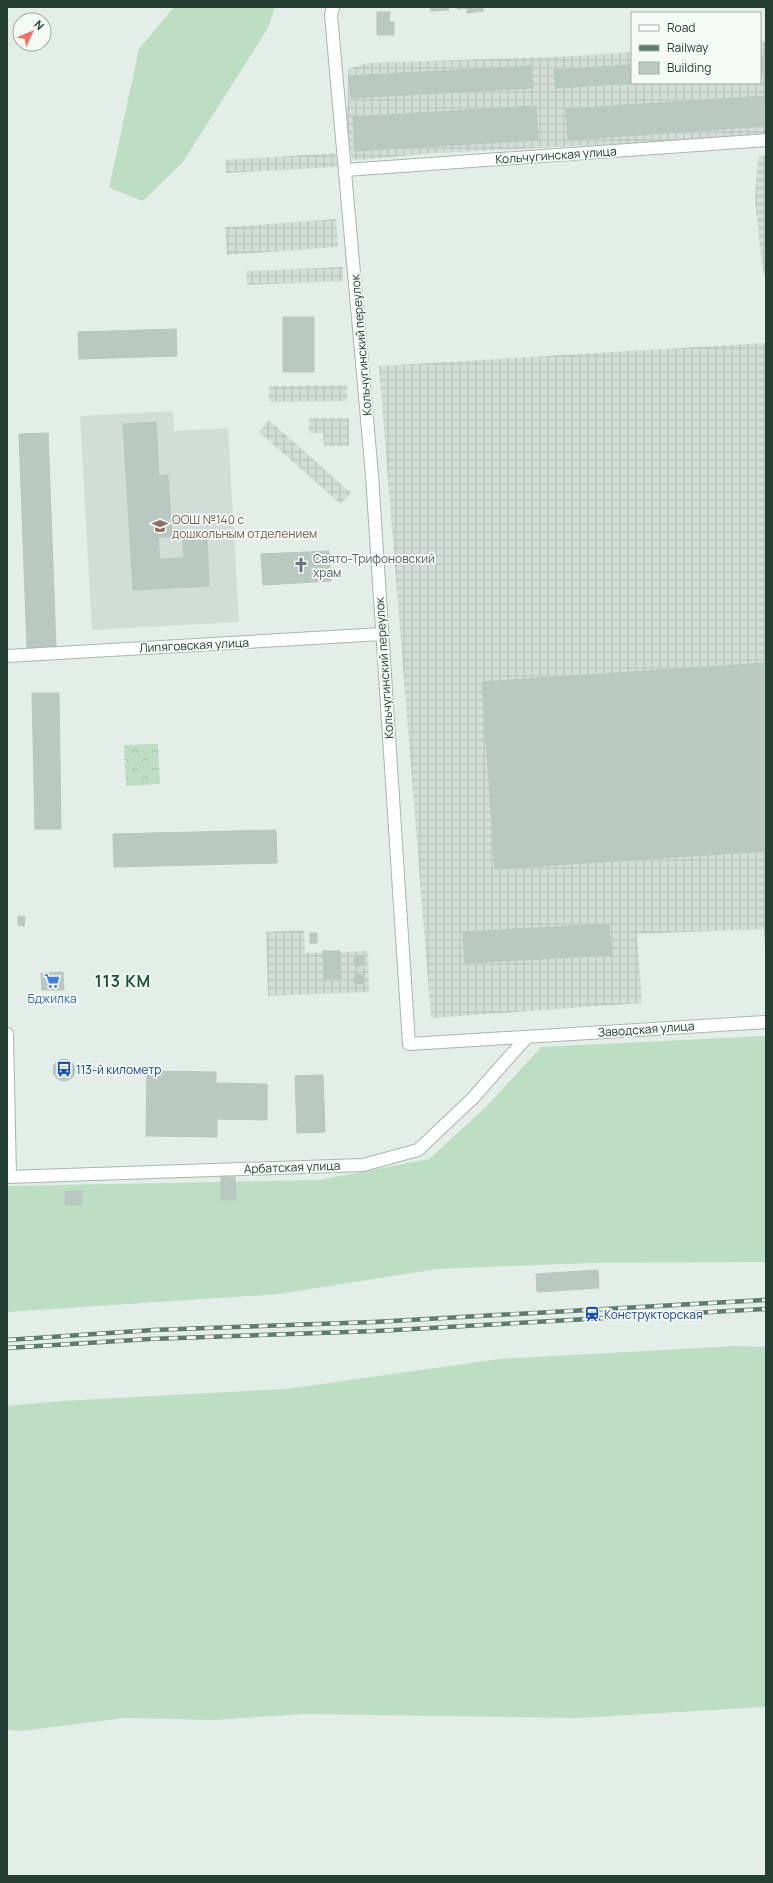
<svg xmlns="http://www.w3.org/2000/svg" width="773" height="1883" font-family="Manrope,sans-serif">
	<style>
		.built { fill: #d2ddd7 }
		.industrial { fill: url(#industrial-grid) }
		.forest { fill: url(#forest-crowns) }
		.garden { fill: #bddec2 }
		.building { fill: #b9c8c1; stroke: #b6c7be }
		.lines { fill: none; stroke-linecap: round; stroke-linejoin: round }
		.minor-casing { stroke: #a6b6ae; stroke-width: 14 }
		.minor { stroke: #fff; stroke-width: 12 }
		.rail-casing { stroke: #5e7b6f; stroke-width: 4.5 }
		.rail { stroke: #f5faf7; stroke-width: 3; stroke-dasharray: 9; stroke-linecap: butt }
		.labels { text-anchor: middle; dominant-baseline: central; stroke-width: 3.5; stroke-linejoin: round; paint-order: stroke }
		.street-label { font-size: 12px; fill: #233f34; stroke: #f5faf7 }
		.education-label { font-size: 12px; fill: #785e54; stroke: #f5faf7; text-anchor: start }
		.worship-label { font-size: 12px; fill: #5b616d; stroke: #f5faf7; text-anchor: start }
		.shop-label { font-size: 12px; fill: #366cbe; stroke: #f5faf7 }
		.transit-label { font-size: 12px; fill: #164399; stroke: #f5faf7; text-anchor: start }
		.district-label { font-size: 16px; font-weight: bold; letter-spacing: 1px; fill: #1f523f; stroke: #f5faf7 }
	</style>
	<defs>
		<pattern id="industrial-grid" width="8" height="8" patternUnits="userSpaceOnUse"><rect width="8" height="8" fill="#d2ddd7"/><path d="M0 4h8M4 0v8" fill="none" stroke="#b4bfb9"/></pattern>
		<pattern id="forest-crowns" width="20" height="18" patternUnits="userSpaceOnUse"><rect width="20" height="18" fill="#bddec2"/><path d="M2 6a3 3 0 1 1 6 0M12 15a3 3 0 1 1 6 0" fill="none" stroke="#a2c0a7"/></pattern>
	</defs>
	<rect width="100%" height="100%" fill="#e4eee8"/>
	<path class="built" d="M173 411 174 431 228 428 239 622 92 630 80 416Z"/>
	<g class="industrial">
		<path d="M760 41H766V133L655 142 436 153 359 160 352 159 347 134 348 69 368 63 577 56 632 52V83H760Z"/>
		<path d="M336 153 337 167 226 173 225 160Z"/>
		<path d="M766 155V281L762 265 755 200 758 157Z"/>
		<path d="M336 219 338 247 227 255 225 227Z"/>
		<path d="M343 267V281L247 285 246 271Z"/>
		<path d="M766 343V972L764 929 637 934 642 1003 431 1018 379 366Z"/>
		<path d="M347 385V401L269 402V386Z"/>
		<path d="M309 418H349V446H324L323 433H309Z"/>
		<path d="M269 420 351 493 341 504 259 432Z"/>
		<path d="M304 930 305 953 368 951 369 992 268 996 266 932Z"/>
	</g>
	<path class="forest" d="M158 744 160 784 126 786 124 745Z"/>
	<g class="garden">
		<path d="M174 7H275L268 28 183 162 143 201 109 188 139 49Z"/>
		<path d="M766 1036V1262L589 1263 437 1269 279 1294 7 1312V1186L320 1180 429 1159 486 1107 541 1047Z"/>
		<path d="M736 1346 766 1347V1707L578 1718 305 1714 214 1720 124 1718 22 1731 7 1730V1406L61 1401 286 1389 499 1359Z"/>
	</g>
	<g class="building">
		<path d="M430 7H448L449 10 431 11Z"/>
		<path d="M458 7H483V11L467 13V8L458 9Z"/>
		<path d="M377 12H390L389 22H394V35H377Z"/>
		<path d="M766 55V73L760 74V56Z"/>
		<path d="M632 65V83L556 88 554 70Z"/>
		<path d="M531 66 533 88 351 98 349 76Z"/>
		<path d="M766 96V126L568 140 566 109Z"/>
		<path d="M536 106 538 140 355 151 353 117Z"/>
		<rect x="283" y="317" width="31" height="55"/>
		<path d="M176 329 177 356 79 359 78 332Z"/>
		<path d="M156 422 159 476 168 475 172 537H158L160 559 184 558 183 540 207 538 209 586 133 590 123 424Z"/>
		<path d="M48 433 56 647 27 648 19 434Z"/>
		<path d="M329 551 331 581 263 585 261 554Z"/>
		<path d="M766 663V851L495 869 482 682Z"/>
		<path d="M32 693H59L61 829H35Z"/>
		<path d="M276 830 277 863 114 867 113 834Z"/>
		<path d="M18 916 25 917 24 926 18 925Z"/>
		<path d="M609 924 611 955 465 963 463 932Z"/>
		<rect x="310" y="933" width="7" height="10"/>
		<path d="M323 951H340L341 978 324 979Z"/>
		<circle cx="359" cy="961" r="5"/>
		<path d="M63 972 64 990H42L41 973Z"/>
		<circle cx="359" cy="979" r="5"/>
		<circle cx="64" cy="1070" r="11"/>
		<path d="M147 1071 216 1072V1083L267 1084V1120L217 1119V1137L146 1136Z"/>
		<path d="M323 1075 325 1132 297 1133 295 1076Z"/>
		<path d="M221 1177H235L236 1200H221Z"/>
		<path d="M82 1191V1205H65V1192Z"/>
		<path d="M598 1270 599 1288 537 1292 536 1274Z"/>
	</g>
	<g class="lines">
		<defs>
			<g id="minor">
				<path d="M333 7 331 15 372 475 409 1044 766 1022"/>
				<path d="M346 170 766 140"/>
				<path d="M7 656 382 634"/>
				<path d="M7 1034 10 1177"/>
				<path d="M7 1177 363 1165 418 1150 472 1099 527 1037"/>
			</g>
		</defs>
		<use href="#minor" class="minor-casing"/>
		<use href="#minor" class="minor"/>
		<defs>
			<g id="rail">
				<path d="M7 1340 153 1330 374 1322 766 1300"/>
				<path d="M7 1348 150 1339 376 1331 766 1309"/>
			</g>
		</defs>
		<use href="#rail" class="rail-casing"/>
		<use href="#rail" class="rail"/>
	</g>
	<defs>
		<symbol id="school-bare" viewBox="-9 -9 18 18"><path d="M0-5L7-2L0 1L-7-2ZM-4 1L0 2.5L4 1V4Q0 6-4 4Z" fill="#8d6e63" stroke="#f5faf7" stroke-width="2.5" paint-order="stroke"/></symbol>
		<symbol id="church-bare" viewBox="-9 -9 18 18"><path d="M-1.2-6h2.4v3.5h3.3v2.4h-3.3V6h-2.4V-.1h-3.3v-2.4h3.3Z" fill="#6b7280" stroke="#f5faf7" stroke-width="2.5" paint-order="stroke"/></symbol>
		<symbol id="supermarket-bare" viewBox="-9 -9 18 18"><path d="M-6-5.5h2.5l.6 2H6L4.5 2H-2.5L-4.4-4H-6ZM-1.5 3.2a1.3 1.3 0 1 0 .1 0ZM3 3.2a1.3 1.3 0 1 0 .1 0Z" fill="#3f7fe0" stroke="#f5faf7" stroke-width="2.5" paint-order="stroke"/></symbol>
		<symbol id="bus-bare" viewBox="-9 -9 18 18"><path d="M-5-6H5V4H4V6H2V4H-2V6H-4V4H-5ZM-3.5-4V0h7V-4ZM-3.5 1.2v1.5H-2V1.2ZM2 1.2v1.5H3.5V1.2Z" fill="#1a4fb4" stroke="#f5faf7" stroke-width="2.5" paint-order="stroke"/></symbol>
		<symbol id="station-bare" viewBox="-9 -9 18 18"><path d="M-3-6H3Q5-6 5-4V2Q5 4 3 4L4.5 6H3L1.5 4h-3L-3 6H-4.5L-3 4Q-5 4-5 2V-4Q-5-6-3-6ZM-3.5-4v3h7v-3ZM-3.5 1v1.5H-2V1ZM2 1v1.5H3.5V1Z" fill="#1a4fb4" stroke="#f5faf7" stroke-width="2.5" paint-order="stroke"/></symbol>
	</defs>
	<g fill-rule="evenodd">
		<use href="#school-bare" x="149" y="515" width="22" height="22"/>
		<use href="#church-bare" x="290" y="554" width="22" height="22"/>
		<use href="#supermarket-bare" x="41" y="970" width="22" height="22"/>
		<use href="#bus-bare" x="53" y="1058" width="22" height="22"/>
		<use href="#station-bare" x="581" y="1303" width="22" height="22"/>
	</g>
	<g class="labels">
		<g class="street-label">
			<text transform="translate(556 155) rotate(-4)">Кольчугинская улица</text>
			<text transform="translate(361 345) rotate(-95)">Кольчугинский переулок</text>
			<text transform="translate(194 645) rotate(-3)">Липяговская улица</text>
			<text transform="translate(384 668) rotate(-94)">Кольчугинский переулок</text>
			<text transform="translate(646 1029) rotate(-4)">Заводская улица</text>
			<text transform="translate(292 1167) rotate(-2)">Арбатская улица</text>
		</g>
		<g class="education-label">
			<text x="172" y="519">ООШ №140 с<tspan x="172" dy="14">дошкольным отделением</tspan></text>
		</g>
		<g class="worship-label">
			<text x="313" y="558">Свято-Трифоновский<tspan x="313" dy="14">храм</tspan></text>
		</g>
		<g class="shop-label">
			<text x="52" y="998">Бджилка</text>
		</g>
		<g class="transit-label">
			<text x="76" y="1069">113-й километр</text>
			<text x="604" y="1314">Конструкторская</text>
		</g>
		<g class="district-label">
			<text x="123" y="981">113 КМ</text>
		</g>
	</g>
	<rect width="773" height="1883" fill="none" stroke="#233f34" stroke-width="16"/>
	<rect x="631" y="12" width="130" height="72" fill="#f5faf7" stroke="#a1afa9"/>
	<rect x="639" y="25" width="20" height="6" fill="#ffffff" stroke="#a1afa9"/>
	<text x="667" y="32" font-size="12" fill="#233f34">Road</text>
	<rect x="639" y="45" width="20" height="6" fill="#5e7b6f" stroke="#a1afa9"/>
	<text x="667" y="52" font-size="12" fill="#233f34">Railway</text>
	<rect x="639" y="62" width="20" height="12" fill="#b9c8c1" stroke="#a1afa9"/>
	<text x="667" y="72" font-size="12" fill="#233f34">Building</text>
	<g transform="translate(32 32) rotate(46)"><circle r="19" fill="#f5faf7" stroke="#a1afa9"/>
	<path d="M0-3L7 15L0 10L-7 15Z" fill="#f1715f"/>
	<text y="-6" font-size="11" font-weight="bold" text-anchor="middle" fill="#233f34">N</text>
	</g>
</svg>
